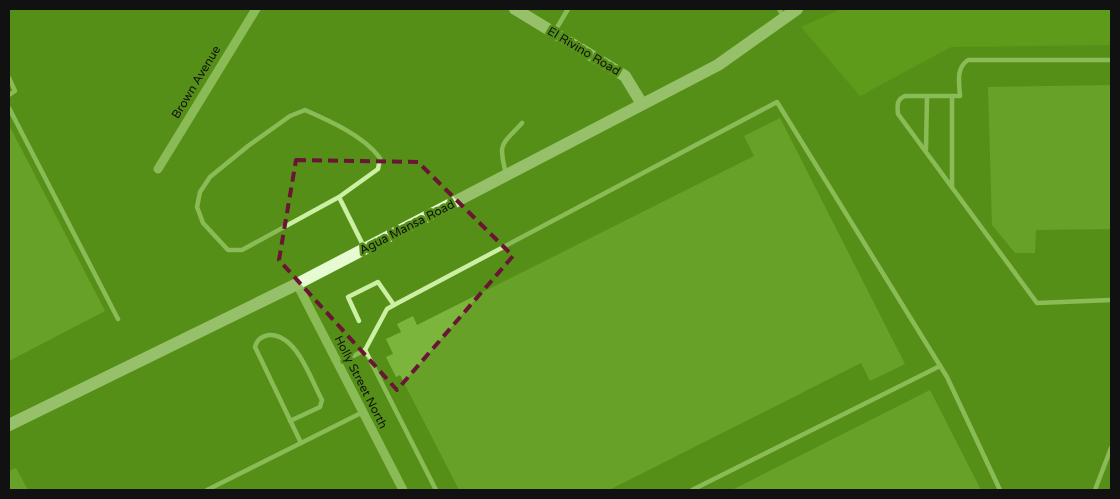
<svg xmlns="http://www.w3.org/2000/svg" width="1120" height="499" font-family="'Varela Round',sans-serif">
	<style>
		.green { fill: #68a820 }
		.building { fill: #7cb53c }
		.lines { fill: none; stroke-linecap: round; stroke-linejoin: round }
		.lane { stroke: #ccefa3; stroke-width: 4.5 }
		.street { stroke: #ccefa3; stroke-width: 9 }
		.secondary { stroke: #e6fbd1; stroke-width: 12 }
		.marked { fill: none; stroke: #6a1436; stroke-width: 4; stroke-dasharray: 10 6; stroke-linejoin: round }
		.labels { text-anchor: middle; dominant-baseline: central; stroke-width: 5; stroke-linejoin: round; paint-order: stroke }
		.street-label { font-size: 12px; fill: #111; stroke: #558f17 }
	</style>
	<rect width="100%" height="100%" fill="#558f17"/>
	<path class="green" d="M841 9H1111V45L951 47 860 96 801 27Z"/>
	<g class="building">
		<path d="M1111 85V229L1036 230 1035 253H1015L992 225 988 87Z"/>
		<path d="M780 118 905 364 870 381 861 363 609 490H459L400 375 396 377 386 357 393 354 386 339 401 332 397 324 413 316 417 325 754 156 744 136Z"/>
		<path d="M9 125 105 311 9 361Z"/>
		<path d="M930 390 981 490H732Z"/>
		<path d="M16 468 28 490H9V471Z"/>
	</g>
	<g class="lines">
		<g class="lane">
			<path d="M779 9 784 18"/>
			<path d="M555 31 568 9"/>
			<path d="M1111 60H968C956 68 959 82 960 96H905C897 99 897 105 898 114L1037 303 1111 300"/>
			<path d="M9 78 15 91 9 95"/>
			<path d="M952 96V186"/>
			<path d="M9 108 118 319"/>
			<path d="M926 149 927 96"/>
			<path d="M506 174C498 142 501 146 522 123"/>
			<path d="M339 197 242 250H228L203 223 197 207 200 192 210 177 248 146 290 116 305 110C330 121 364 136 380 158L378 169 339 197 364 247"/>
			<path d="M359 321 348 297 378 282 394 305"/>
			<path d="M365 350 436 490"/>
			<path d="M338 364 365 350 387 309 394 305 777 102 947 377 1000 490"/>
			<path d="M290 421 320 407 322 400C311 380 297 334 269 335 262 336 257 339 255 347L301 443"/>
			<path d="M207 490 363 412"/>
			<path d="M692 490 940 366"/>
			<path d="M1095 490 1111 448"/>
		</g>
		<g class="street">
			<path d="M158 169 256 9"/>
			<path d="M297 284 403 490"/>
		</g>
		<g class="secondary">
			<path d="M515 9 625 76 642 104"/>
			<path d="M9 425 297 284 718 65 797 9"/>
		</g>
	</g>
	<path d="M0 0H1120V499H0ZM296 160 418 162 513 256 397 390 279 260Z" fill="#558f17" fill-opacity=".55" fill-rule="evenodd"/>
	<path class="marked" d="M296 160 418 162 513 256 397 390 279 260Z"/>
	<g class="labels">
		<g class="street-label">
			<text transform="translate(584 51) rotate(31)">El Rivino Road</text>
			<text transform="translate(196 82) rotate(-59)">Brown Avenue</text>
			<text transform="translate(407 227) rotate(-27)">Agua Mansa Road</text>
			<text transform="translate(361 382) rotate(63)">Holly Street North</text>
		</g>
	</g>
	<rect width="1120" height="499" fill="none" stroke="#111111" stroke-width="20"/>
</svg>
